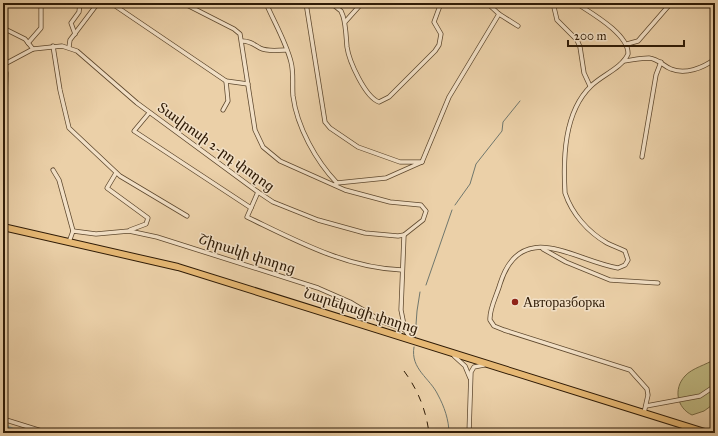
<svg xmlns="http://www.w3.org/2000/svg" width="718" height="436" font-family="'IM FELL Great Primer','Noto Serif Armenian',serif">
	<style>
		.green { fill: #bfb982; stroke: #776a44 }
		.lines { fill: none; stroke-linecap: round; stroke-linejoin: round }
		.stream { stroke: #70776d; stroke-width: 1 }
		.river { stroke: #9bb4b1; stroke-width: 7 }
		.minor-casing { stroke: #5e482e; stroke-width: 5 }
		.trunk-casing { stroke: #2f1b06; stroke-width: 8 }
		.minor { stroke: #f2e0c6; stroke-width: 3.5 }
		.trunk { stroke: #e6b874; stroke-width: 6 }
		.rail { stroke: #2f1b06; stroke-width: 1; stroke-dasharray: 7 7; stroke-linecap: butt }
		.poi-dot { fill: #8f2418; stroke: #f2e0c6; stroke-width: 1.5 }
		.labels { text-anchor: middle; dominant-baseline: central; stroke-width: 3; stroke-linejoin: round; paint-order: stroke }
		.street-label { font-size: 14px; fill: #2f1b06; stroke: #f2e0c6 }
		.poi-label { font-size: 14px; fill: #2f1b06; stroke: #f2e0c6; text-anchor: start }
	</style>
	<rect width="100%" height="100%" fill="#ebd0a8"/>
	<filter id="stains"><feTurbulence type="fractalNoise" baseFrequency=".005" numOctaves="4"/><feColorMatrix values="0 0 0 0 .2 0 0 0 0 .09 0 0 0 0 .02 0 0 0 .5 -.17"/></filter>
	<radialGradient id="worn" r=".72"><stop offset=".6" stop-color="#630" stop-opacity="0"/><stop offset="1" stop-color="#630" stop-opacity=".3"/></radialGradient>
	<path class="green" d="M715 359V403L704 411 692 415C677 408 673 389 685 376 692 368 706 365 715 359Z"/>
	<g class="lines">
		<g class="stream">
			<path d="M455 205 470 184 476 164 502 131 503 122 520 101"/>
			<path d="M426 285 452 210"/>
			<path d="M415 338 417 311 420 292"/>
			<path d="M414 347C410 369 430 378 438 395 444 406 449 420 449 433"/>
		</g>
		<path class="river" d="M3 427 16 433"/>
		<defs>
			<g id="minor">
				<path d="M111 3 226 81 248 84"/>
				<path d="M266 3C274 22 286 42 291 62 294 73 292 85 293 96 297 127 316 161 337 183"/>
				<path d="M306 3 325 122 330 128 358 147 400 162H422L386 178 337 183 335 185"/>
				<path d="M331 3 341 11 343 16C346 26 346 36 347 47 349 61 365 97 379 102L389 97 435 51 439 45 441 34 434 22 441 3"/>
				<path d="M413 3 434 5 440 3"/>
				<path d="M487 3 499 14 518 26"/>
				<path d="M553 3 557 20 577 40 580 47 584 73 590 86"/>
				<path d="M576 3C591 13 629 34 628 54 622 68 602 75 591 86 564 112 563 158 565 193 572 214 588 232 607 243 613 246 619 248 625 251L628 260 625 265 618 268C575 261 521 217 500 284 497 295 489 309 490 320L494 326 504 330 630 370 647 389 648 395 644 413"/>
				<path d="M345 22 362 3"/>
				<path d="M3 28 25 39 33 49"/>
				<path d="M75 34 71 23 79 12 80 3"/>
				<path d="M242 41C250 41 253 44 260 48 268 52 277 50 286 50"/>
				<path d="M28 43 41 28V3"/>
				<path d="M627 44 638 41 671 3"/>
				<path d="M53 46 60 90 69 128 120 176 187 216"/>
				<path d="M69 47 70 40 98 3"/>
				<path d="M624 61C632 60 641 58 649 58 659 59 663 66 671 69 685 75 703 68 715 59"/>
				<path d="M3 65 33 49 62 46 77 51 137 103 258 192 273 202 318 220 365 233 398 236 404 235 423 220 426 211 421 205 390 202 345 190 280 161 263 147 255 130 240 34 234 29 183 3"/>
				<path d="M223 110 228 101 226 81"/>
				<path d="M149 113 134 131 251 208"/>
				<path d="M642 157 656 75 661 62"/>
				<path d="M3 158 6 73 4 65"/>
				<path d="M422 162 449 97 499 14"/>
				<path d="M53 170 59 180 73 231"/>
				<path d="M116 173 107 188 148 218 146 224 130 230"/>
				<path d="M258 192 247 217C297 241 346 268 402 270"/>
				<path d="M404 235 401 310 405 330"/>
				<path d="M69 242 73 231 96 234 129 231 157 237 318 288 350 302 383 322 405 330 411 339"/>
				<path d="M543 249 566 262 610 280 658 283"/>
				<path d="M454 356 465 366 470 378"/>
				<path d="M646 406 700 396 715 386"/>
				<path d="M3 419 48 433"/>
				<path d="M469 433 471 372 474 367 484 365"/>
			</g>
			<path id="trunk" d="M3 227 178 267 708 433"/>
		</defs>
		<use href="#minor" class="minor-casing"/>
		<use href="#trunk" class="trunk-casing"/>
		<use href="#minor" class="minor"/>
		<use href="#trunk" class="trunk"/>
		<path class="rail" d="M404 371C418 390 426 410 429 433"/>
	</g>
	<circle class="poi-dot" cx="515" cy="302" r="4"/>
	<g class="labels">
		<g class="street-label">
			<text transform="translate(216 147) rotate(36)">Տավրոսի 2-րդ փողոց</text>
			<text transform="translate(247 254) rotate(18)">Շիրակի փողոց</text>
			<text transform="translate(361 311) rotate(18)">Նարեկացի փողոց</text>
		</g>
		<g class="poi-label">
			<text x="523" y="302">Авторазборка</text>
		</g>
	</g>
	<rect width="718" height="436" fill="none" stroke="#ebd0a8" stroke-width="16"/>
	<rect x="4" y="4" width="710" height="428" fill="none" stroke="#2f1b06" stroke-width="2"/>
	<rect x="8" y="8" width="702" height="420" fill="none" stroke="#2f1b06"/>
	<path d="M568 40v6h116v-6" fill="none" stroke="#2f1b06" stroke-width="2"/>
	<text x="574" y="40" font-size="12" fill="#2f1b06" stroke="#f2e0c6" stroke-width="3" paint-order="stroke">200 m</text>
	<rect width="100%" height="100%" filter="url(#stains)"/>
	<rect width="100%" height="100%" fill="url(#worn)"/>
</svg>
